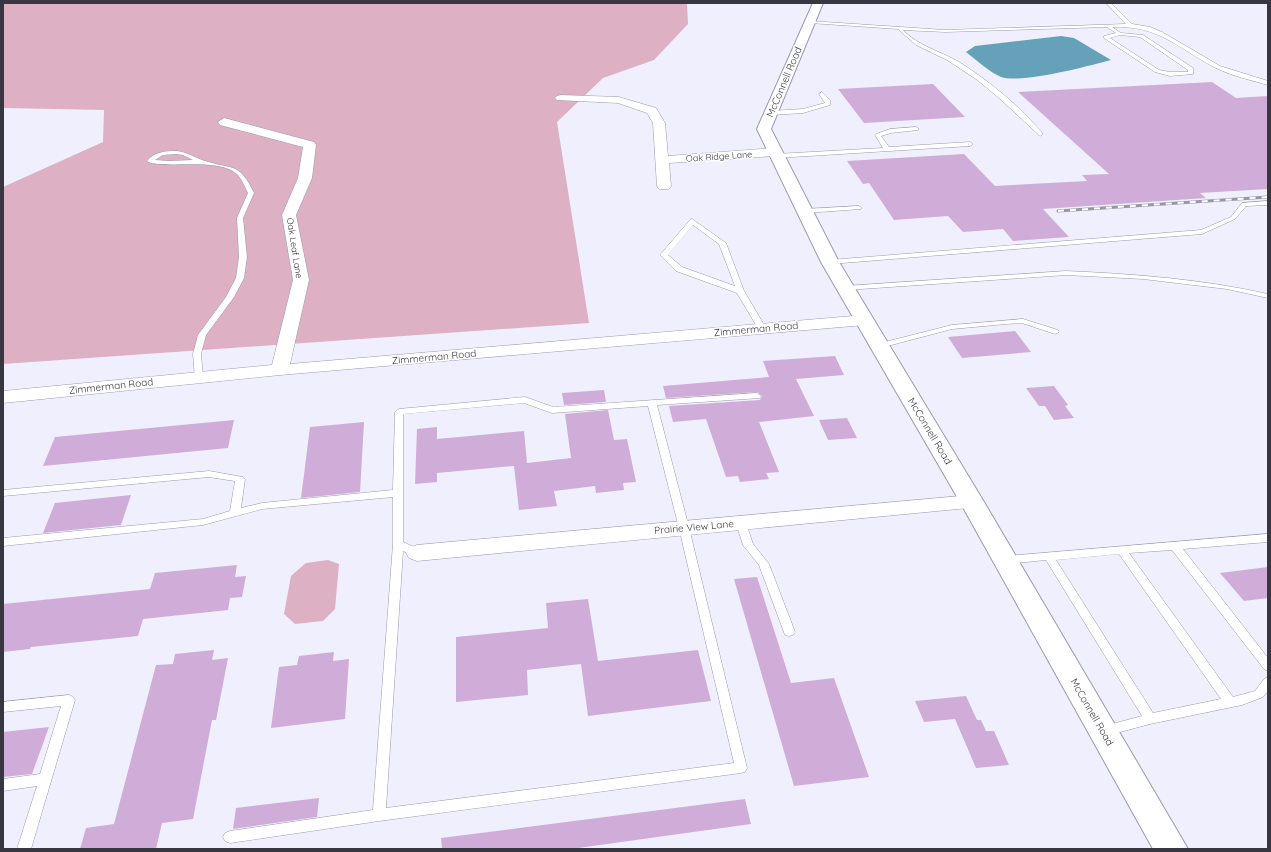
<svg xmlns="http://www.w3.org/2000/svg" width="1271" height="852" font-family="Quicksand,sans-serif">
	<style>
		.green { fill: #deb0c4 }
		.water { fill: #66a1ba }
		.building { fill: #d0add8 }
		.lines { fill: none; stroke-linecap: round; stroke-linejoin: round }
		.service-casing { stroke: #9b99b1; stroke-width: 1 }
		.minor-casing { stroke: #9b99b1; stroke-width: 1 }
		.tertiary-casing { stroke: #9b99b1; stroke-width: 2 }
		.service { fill: #fff; fill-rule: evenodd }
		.minor { fill: #fff; fill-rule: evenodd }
		.tertiary { fill: #fff; fill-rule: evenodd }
		.rail-casing { stroke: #9796a3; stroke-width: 3 }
		.rail { stroke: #fefefe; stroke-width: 2; stroke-dasharray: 6; stroke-linecap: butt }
		.labels { text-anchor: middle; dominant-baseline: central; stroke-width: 3; stroke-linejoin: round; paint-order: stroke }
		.far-street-label { font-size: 9px; fill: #383741; stroke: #fefefe }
		.street-label { font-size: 10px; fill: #383741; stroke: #fefefe }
	</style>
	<rect width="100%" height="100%" fill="#f0effe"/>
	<g class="green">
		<path d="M3 3H687L688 24 654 60 603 78 557 122 589 323 3 364V187L103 142 104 110 3 108Z"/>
		<path d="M328 560 339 564 335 609 323 621 295 624 284 614 291 576 306 563Z"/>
	</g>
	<path class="water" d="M1061 36 1074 38 1111 60C1088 66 1022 84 1001 77 991 73 975 59 966 52L975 46Z"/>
	<g class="building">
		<path d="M1212 82 1236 98 1268 96V189L1200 193 1206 198 1043 209 1069 237 1013 241 1003 229 963 232 948 216 894 220 869 183 863 184 847 161 964 154 995 186 1087 181 1082 175 1109 174 1018 92Z"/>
		<path d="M933 84 965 117 864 123 838 89Z"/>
		<path d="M1015 331 1031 352 962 358 948 337Z"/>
		<path d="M835 356 844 375 796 379 814 416 759 422 779 472 766 473 769 479 740 482 738 476 726 477 706 419 673 422 669 406 760 400 762 396 757 392 666 398 663 386 769 377 763 361Z"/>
		<path d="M1054 386 1068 405 1065 406 1074 418 1054 420 1045 406H1039L1026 388Z"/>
		<path d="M604 390 606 402 564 405 562 393Z"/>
		<path d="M608 410 614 440 627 439 636 482 623 483 624 490 596 493 595 486 554 491 557 506 519 510 514 466 437 473V482L415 484 417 429 437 427V439L524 431 527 463 571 458 565 414Z"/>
		<path d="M847 418 857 438 828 440 819 420Z"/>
		<path d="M234 420 228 448 43 466 55 437Z"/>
		<path d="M364 422 360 492 301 498 310 427Z"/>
		<path d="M131 495 121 525 43 533 55 503Z"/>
		<path d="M237 565 235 577 246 576 242 597 230 598 228 610 143 619 138 636 31 647 30 649 3 652V604L150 589 155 573Z"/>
		<path d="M1268 567V598L1244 601 1220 573Z"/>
		<path d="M757 577 791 683 834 678 869 777 794 786 734 579Z"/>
		<path d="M588 599 598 661 698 650 711 701 588 716 581 664 527 670 528 695 456 702V637L548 628 546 603Z"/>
		<path d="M214 650 212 660 228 658 216 720H212L193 819 162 823 156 849H80L86 828 114 824 156 665 173 664 175 654Z"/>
		<path d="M334 652 333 661 349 659 345 719 271 728 279 667 297 665 299 656Z"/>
		<path d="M966 696 977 720H981L986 731H994L1009 765 976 768 955 719 924 722 915 701Z"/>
		<path d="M49 727 32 774 3 777V732Z"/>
		<path d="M319 798 317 817 233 829 236 808Z"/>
		<path d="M745 799 751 824 571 849H442L441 838Z"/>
	</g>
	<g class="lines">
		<defs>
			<g id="service">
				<path d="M1106 3H1111L1132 24 1150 27 1162 32 1220 66 1268 81V85C1251 80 1232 76 1216 68 1177 48 1160 25 1112 27L1121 33 1143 35 1193 68V74L1170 76 1155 72 1104 38V36L1116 33 1107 27 945 32 903 30C918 46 940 51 959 62 989 81 1020 106 1043 134L1040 136 998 97 976 79 947 60 916 45 898 29 810 23 808 22 810 21 945 30 1126 24ZM1120 35 1140 37 1188 70V72H1170L1159 70 1110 38Z"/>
				<path d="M822 92 830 100V105L803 113 771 115 768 113 771 111 803 109 825 103 819 94Z"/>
				<path d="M916 127 918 128V130L891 133 881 136 889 147 970 142 973 144 970 146 776 158 773 156 776 154 883 148 875 135 876 134 890 129Z"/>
				<path d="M176 151C187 152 195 158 205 161 234 170 239 162 254 193L243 218 247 257 244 278 234 297 206 335 201 354 203 378 199 381 195 378 193 354 198 335 226 297 236 278 239 257 237 218 248 193C245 187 242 179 237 174 221 160 182 166 162 164 157 164 151 164 147 161 154 152 165 151 176 151ZM176 154 183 155 193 160 169 161 155 160 163 155Z"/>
				<path d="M1268 201V205L1246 206 1235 219 1202 234 830 264 826 262 830 260 1201 230 1231 217 1242 203Z"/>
				<path d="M859 206 862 208 861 209 806 213 803 211 806 209Z"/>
				<path d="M692 219 726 243 744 291 766 328 765 330H759L737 293 676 271 660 255 690 220ZM693 225 719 244 735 286 682 267 668 255Z"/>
				<path d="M1066 271C1134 274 1201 279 1268 294V298L1227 289 1143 279 1066 275 846 290 842 288 846 286Z"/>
				<path d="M1023 319 1058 330 1059 332 1055 334 1022 323 1006 324 952 329 880 348 876 346 877 344 952 325Z"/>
				<path d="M757 393 761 396 760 398 657 405 689 528 747 768 745 772 741 773 379 821 230 843 225 841 223 837 225 833 230 831 373 810 393 544V497L262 509 203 525 3 546V538L203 519 230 511 235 481 209 477 3 496V490L209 471 243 477 245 479 241 508 262 503 393 490 395 412 399 409 525 397 553 407ZM524 403 552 413 648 406 679 528 734 763 386 808 403 551 417 557 421 556 422 553 421 550 403 542V414Z"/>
				<path d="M741 520 745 521 746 523 753 544 769 564 795 632 793 635 789 636 785 635 759 565 743 545 736 523 737 521Z"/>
				<path d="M1268 534V542L1183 549 1268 658V671L1264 669 1172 550 1129 553 1233 697 1255 691 1264 679 1268 677V691L1263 697 1242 705 1150 724 1105 736 1101 735 1099 731 1101 727 1142 716 1046 560 1007 564 1003 563 1002 560 1003 557 1007 556ZM1119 554 1221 699 1153 713 1056 560Z"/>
				<path d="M69 695 73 697 75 700 31 849H17L37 786 3 791V779L40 774 61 706 3 712V702Z"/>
			</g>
			<g id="minor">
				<path d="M561 95 619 97 656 108 665 123 668 156 775 148 781 152 775 156 669 163 671 186 669 189H659L657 186 653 123 647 113 618 103 557 100 555 98 557 96Z"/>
				<path d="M224 118 314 142 316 145 312 178 296 215 309 280 290 364 865 315 871 316 873 320 871 324 865 325 280 375 3 403V391L272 365 293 280 282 215 298 178 303 147 220 125 218 122Z"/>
				<path d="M972 495 979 497 982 502 979 507 417 561 409 558 406 553 409 548 417 545Z"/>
			</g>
			<path id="tertiary" d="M813 3H823L771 129 839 262 984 502 1188 849H1153L960 502 821 262 757 129Z"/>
		</defs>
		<use href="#service" class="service-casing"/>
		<use href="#minor" class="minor-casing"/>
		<use href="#tertiary" class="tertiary-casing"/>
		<use href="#service" class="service"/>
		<use href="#minor" class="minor"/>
		<use href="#tertiary" class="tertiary"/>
		<defs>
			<path id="rail" d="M1058 211 1268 197"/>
		</defs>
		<use href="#rail" class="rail-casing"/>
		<use href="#rail" class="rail"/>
	</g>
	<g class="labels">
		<g class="far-street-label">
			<text transform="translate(719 156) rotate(-4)">Oak Ridge Lane</text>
			<text transform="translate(295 248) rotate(81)">Oak Leaf Lane</text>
		</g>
		<g class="street-label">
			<text transform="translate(784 82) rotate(-67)">McConnell Road</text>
			<text transform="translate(756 329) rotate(-5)">Zimmerman Road</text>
			<text transform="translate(434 357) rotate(-5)">Zimmerman Road</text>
			<text transform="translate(111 386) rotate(-6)">Zimmerman Road</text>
			<text transform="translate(930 431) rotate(59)">McConnell Road</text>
			<text transform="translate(694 527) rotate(-5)">Prairie View Lane</text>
			<text transform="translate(1092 712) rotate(60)">McConnell Road</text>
		</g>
	</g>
	<rect width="1271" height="852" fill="none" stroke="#383741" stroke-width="8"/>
</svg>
